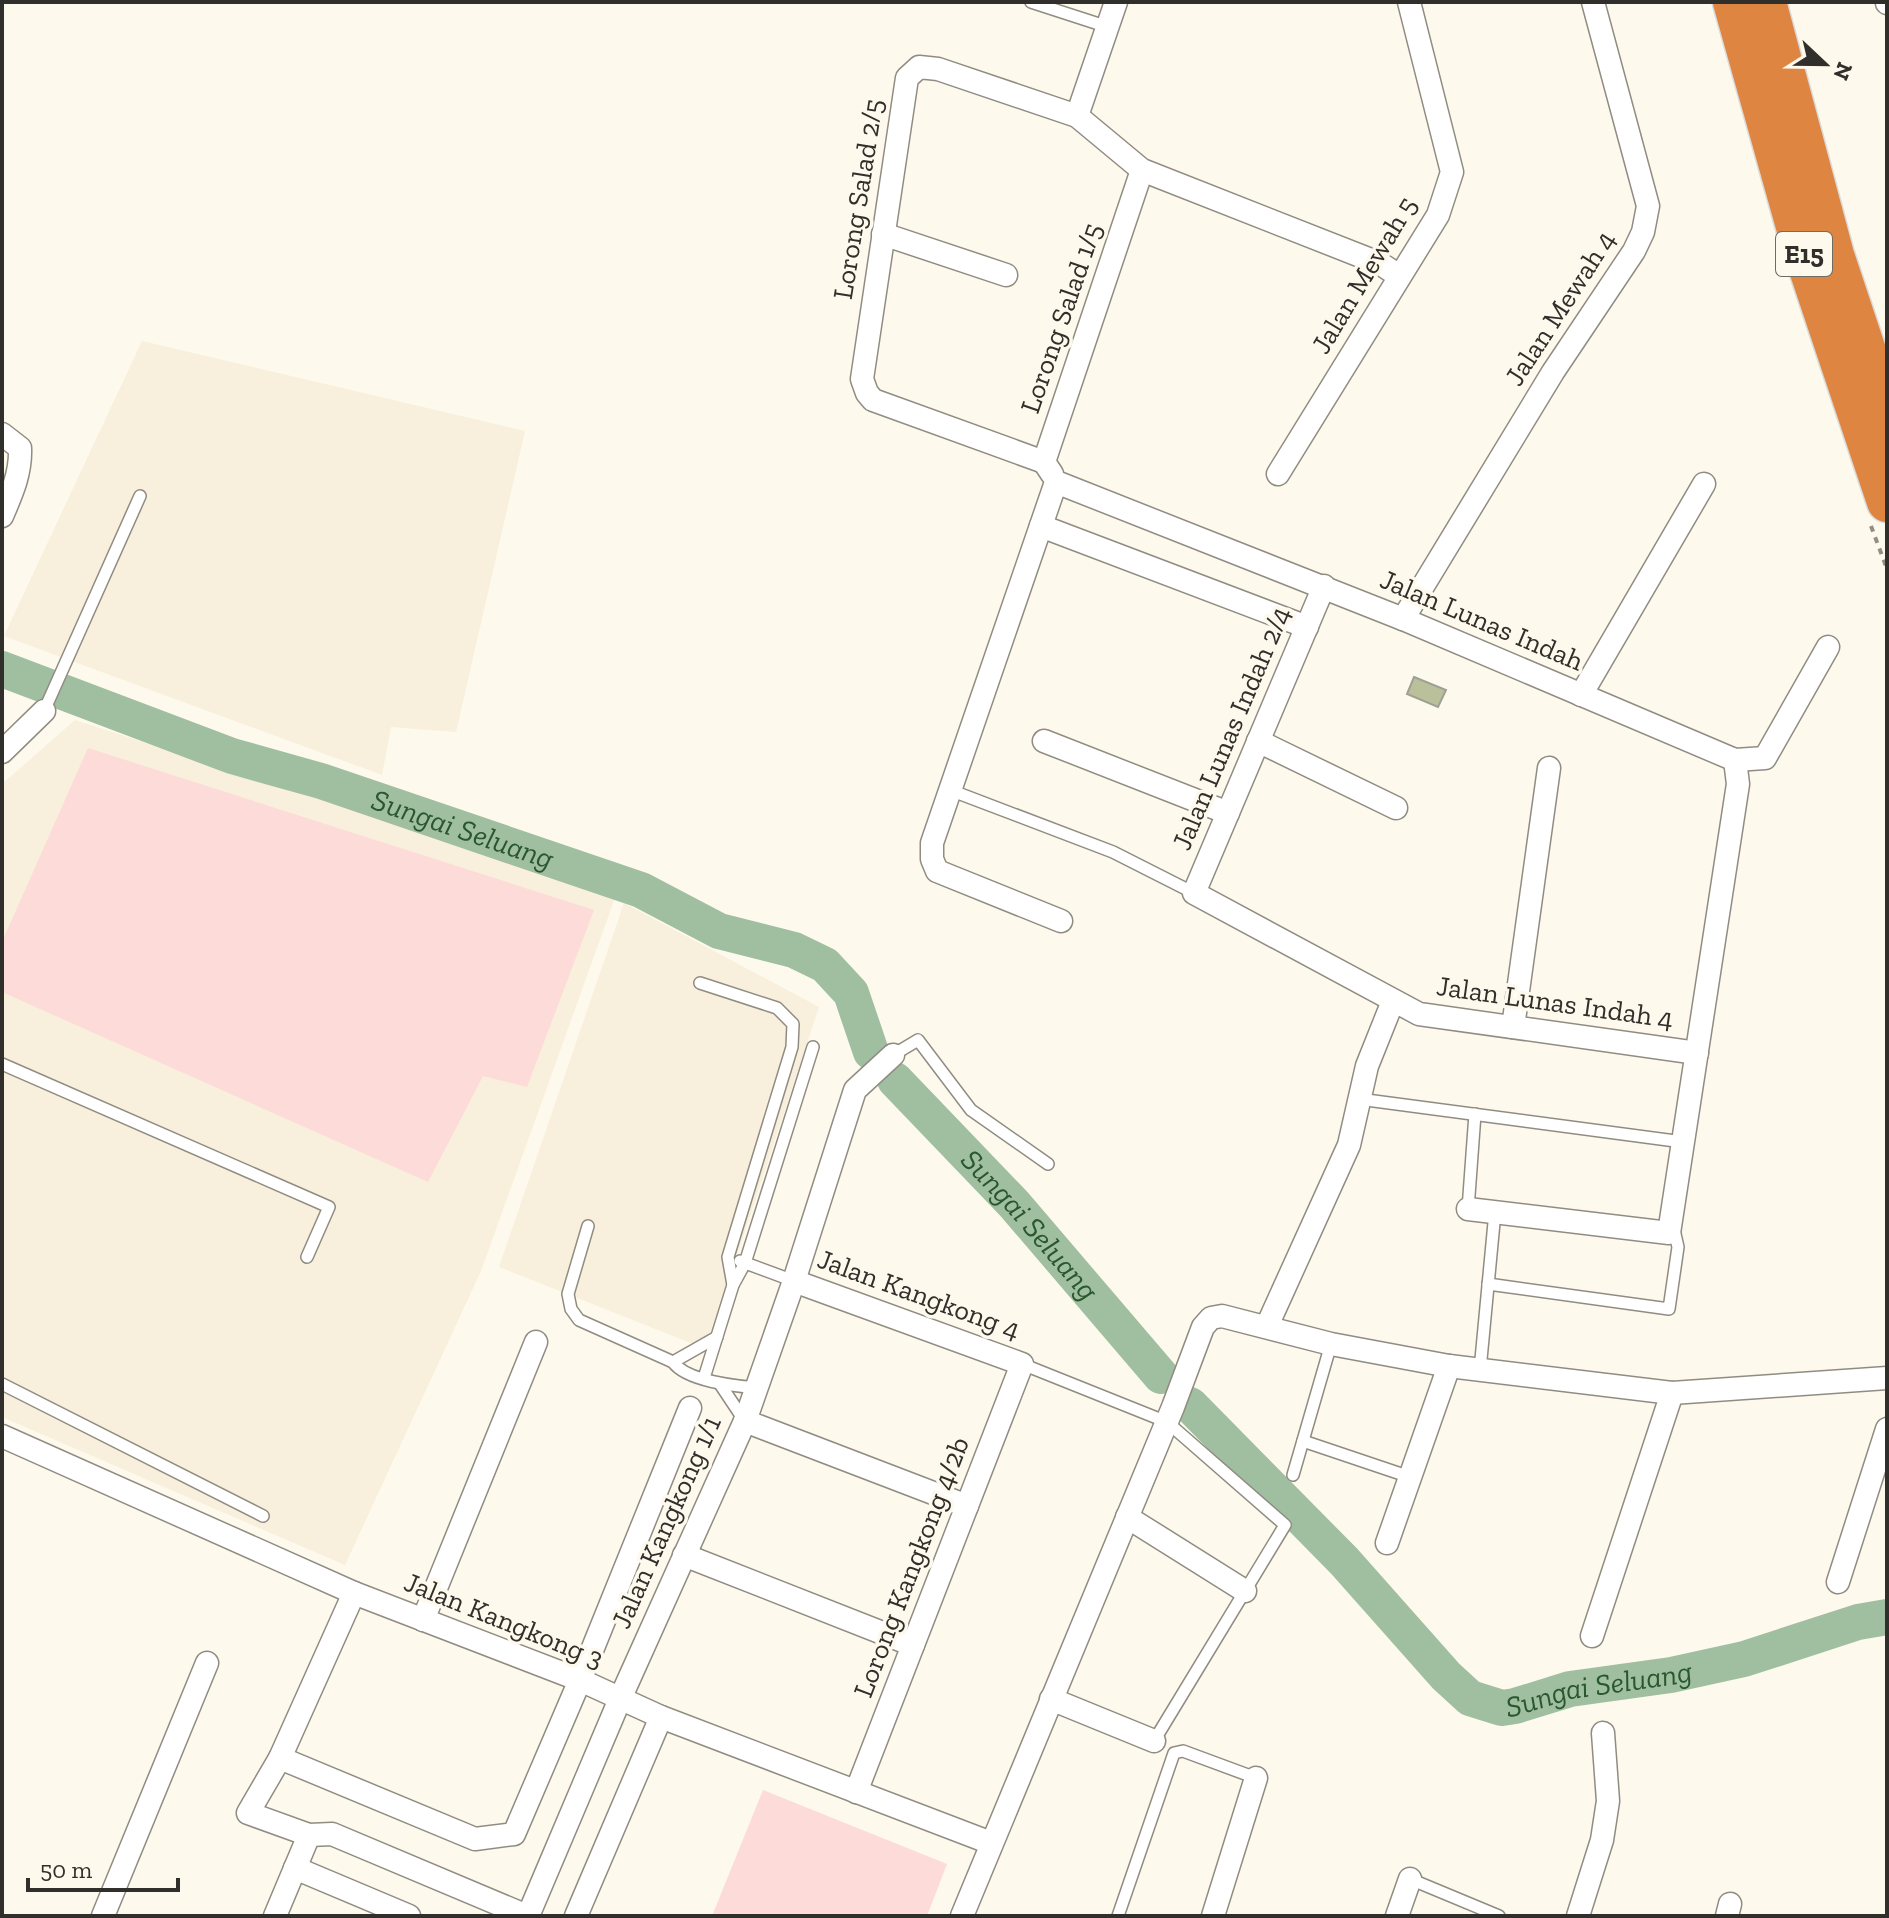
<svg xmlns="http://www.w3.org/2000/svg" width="1889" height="1918" font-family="'Zilla Slab',serif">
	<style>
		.built { fill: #f8efdc }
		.green { fill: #fddbd8 }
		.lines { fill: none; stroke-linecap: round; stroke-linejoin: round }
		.river { stroke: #a0bfa1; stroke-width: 36 }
		.building { fill: #bac19a; stroke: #9ea095; stroke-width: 2 }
		.lane-casing { stroke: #918c82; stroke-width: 14 }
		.street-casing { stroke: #918c82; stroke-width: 25 }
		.highway-casing { stroke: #dadad9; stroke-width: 43 }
		.path { stroke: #928e87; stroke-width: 4; stroke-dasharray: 6 6; stroke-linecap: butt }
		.lane { stroke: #fff; stroke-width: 11 }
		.street { stroke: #fff; stroke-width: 22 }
		.highway { stroke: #df8542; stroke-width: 40 }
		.labels { text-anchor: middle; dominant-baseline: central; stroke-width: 7; stroke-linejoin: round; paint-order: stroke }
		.shield { fill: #fef9ed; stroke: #6e6c65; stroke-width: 2 }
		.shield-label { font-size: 26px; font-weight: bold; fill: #312f2b }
		.street-label { font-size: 28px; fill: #312f2b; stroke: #fef9ed }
		.water-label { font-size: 30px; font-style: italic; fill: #29572e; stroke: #fef9ed }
	</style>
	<rect width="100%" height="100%" fill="#fef9ed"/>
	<g class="built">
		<path d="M142 341 525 431 456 732 391 727 382 775 4 636Z"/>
		<path d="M75 720 616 895 481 1271 345 1565 2 1417V784Z"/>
		<path d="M624 903 819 1007 706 1349 499 1267Z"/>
	</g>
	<g class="green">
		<path d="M88 748 594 910 527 1087 483 1076 428 1182 2 992V942Z"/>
		<path d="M763 1790 947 1864 927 1916H712Z"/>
	</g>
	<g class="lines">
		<g class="river">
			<path id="s1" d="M2 669 232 756 321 781 641 890 719 931 794 950 825 965 851 993 871 1052"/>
			<path id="s2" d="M895 1080 1014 1204 1161 1376"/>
			<path id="s3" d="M1190 1405 1344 1561 1446 1676 1470 1698 1489 1704 1502 1708 1515 1706 1570 1689 1671 1675 1744 1659 1858 1622 1887 1617"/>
		</g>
	</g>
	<path class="building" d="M1414 677 1446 690 1438 707 1407 694Z"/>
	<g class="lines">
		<defs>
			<g id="lane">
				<path d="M1031 2 1108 27"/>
				<path d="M44 711 140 496"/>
				<path d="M950 790 1113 852 1194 893"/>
				<path d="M700 983 777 1008 793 1024 792 1047 728 1257 733 1285"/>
				<path d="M893 1055 918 1040 971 1110 1048 1164"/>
				<path d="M2 1064 329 1207 307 1257"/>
				<path d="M1359 1099 1683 1142"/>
				<path d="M1468 1209 1475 1114"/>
				<path d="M588 1226 568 1294 571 1309 579 1320 673 1362C686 1381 735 1386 757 1388"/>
				<path d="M740 1261 794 1281"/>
				<path d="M1488 1284 1669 1309 1678 1247 1675 1234 1669 1233"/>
				<path d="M673 1362 717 1337"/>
				<path d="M1022 1364 1167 1422 1285 1525 1154 1741"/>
				<path d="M1480 1370 1495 1212"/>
				<path d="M704 1378 733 1285 745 1263 813 1047"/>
				<path d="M2 1384 263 1516"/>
				<path d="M720 1384 744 1420"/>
				<path d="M1303 1441 1410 1477"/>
				<path d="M1293 1475 1331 1344"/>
				<path d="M1410 1879 1499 1916"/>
				<path d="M1118 1916 1174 1753 1183 1751 1256 1778"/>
			</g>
			<g id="street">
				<path d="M1887 2V3"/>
				<path d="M1077 116 1116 2"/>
				<path d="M883 234 1006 275"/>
				<path d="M2 434 20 448C21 473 12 493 2 516"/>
				<path d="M1044 462 873 400 867 393 862 379 907 78 919 67 938 69 1077 116 1142 170 1381 264 1399 276"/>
				<path d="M1052 474 1044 462 1142 170"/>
				<path d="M1278 474 1438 215 1452 172 1409 2"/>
				<path d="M1056 482 1403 619 1735 760 1765 758 1828 647"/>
				<path d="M1056 482 932 843V859L937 871 1061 921"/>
				<path d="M1041 526 1307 627"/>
				<path d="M1324 586 1194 893 1419 1014 1697 1053"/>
				<path d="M1403 619 1553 372 1634 251 1643 232 1648 206 1593 2"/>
				<path d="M1581 695 1704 484"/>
				<path d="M1044 741 1228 813"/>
				<path d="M1258 741 1396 808"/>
				<path d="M2 752 44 711"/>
				<path d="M1513 1027 1549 768"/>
				<path d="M1468 1209 1669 1233 1738 784 1735 760"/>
				<path d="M794 1281 1022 1364 856 1792"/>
				<path d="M1267 1326 1349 1145 1367 1066 1393 1001"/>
				<path d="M745 1421 967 1506"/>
				<path d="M2 1436 354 1593 580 1680 661 1717 991 1843"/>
				<path d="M1127 1517 1245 1591"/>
				<path d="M1387 1543 1449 1366"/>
				<path d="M684 1555 913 1645"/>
				<path d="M1838 1582 1887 1429"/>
				<path d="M354 1593 280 1758 248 1813 309 1835 332 1834 527 1916"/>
				<path d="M423 1620 536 1342"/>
				<path d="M1592 1636 1672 1393"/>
				<path d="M1051 1699 1154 1741"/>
				<path d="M280 1758 475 1839 514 1834 580 1680 690 1408"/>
				<path d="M295 1868 409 1916"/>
				<path d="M103 1916 207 1663"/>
				<path d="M275 1916 309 1835"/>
				<path d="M528 1916 620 1699 745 1421 794 1281 855 1090 893 1055"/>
				<path d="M576 1916 661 1717"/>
				<path d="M962 1916 1173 1407 1203 1327 1211 1318 1222 1316 1331 1344 1449 1366 1672 1393 1887 1378"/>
				<path d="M1213 1916 1256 1778"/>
				<path d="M1397 1916 1410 1879"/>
				<path d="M1578 1916 1602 1840 1608 1801 1603 1733"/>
				<path d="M1727 1916 1730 1904"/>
			</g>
			<g id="highway">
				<path d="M1733 2 1802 248 1887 502"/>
				<path d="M1766 2 1834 255 1887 414"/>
			</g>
		</defs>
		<use href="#lane" class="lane-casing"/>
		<use href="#street" class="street-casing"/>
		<use href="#highway" class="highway-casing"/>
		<path class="path" d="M1871 526 1887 569"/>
		<use href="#lane" class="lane"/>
		<use href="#street" class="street"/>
		<use href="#highway" class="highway"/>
	</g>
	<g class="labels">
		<rect class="shield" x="1776" y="232" width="56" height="44" rx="6"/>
		<g class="shield-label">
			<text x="1804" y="254">E15</text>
		</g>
		<g class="street-label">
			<text transform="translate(858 199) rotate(-81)">Lorong Salad 2/5</text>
			<text transform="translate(1364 275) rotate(-59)">Jalan Mewah 5</text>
			<text transform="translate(1560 308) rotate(-57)">Jalan Mewah 4</text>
			<text transform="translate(1061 318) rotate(-71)">Lorong Salad 1/5</text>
			<text transform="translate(1482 620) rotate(23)">Jalan Lunas Indah</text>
			<text transform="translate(1231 728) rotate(-67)">Jalan Lunas Indah 2/4</text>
			<text transform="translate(1555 1002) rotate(8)">Jalan Lunas Indah 4</text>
			<text transform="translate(919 1294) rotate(20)">Jalan Kangkong 4</text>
			<text transform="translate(666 1522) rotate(-66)">Jalan Kangkong 1/1</text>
			<text transform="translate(911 1567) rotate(-69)">Lorong Kangkong 4/2b</text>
			<text transform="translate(504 1620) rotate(22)">Jalan Kangkong 3</text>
		</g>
		<g class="water-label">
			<text stroke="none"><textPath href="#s1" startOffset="488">Sungai Seluang</textPath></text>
			<text stroke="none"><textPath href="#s2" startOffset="198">Sungai Seluang</textPath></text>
			<text stroke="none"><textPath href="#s3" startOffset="538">Sungai Seluang</textPath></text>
		</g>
	</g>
	<rect width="1889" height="1918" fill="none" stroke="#312f2b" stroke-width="8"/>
	<g transform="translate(1825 64) rotate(112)" stroke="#fef9ed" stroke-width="6" paint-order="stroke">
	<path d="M0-6L14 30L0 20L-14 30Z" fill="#312f2b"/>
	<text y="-12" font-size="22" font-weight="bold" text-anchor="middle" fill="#312f2b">N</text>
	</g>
	<path d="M28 1878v12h150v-12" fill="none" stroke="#312f2b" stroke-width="4"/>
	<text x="40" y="1878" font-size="24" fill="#312f2b" stroke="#fef9ed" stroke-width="6" paint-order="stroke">50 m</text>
</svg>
